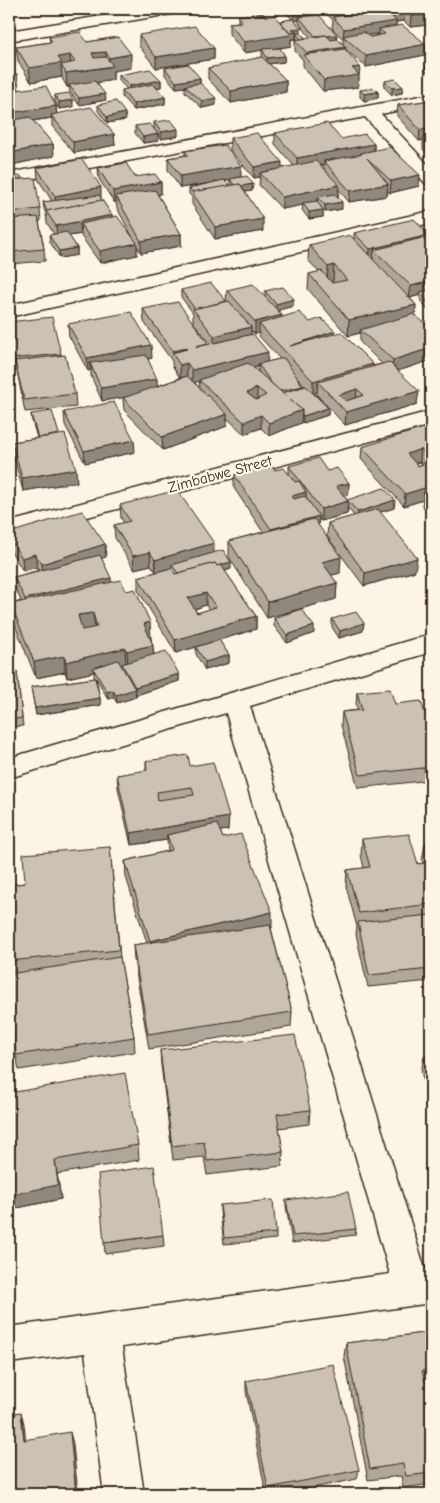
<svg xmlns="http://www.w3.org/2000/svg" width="440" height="1503" font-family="'Comic Neue',sans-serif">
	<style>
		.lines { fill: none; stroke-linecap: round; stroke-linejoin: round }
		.street-casing { stroke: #3b2a1e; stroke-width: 3 }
		.street { fill: #fcf5e5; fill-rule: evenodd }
		.wall { fill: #afa79a; stroke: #3b2a1e; fill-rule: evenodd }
		.shaded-wall { fill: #8f887d; stroke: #3b2a1e }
		.building { fill: #ccc2b3; stroke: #3b2a1e; fill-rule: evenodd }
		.labels { text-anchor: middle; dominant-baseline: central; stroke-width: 4.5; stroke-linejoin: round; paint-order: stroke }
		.street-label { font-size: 15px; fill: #3b2a1e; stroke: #fcf5e5 }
	</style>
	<rect width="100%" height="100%" fill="#fcf5e5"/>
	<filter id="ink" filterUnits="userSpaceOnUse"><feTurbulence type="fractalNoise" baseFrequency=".02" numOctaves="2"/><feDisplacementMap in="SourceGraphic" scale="10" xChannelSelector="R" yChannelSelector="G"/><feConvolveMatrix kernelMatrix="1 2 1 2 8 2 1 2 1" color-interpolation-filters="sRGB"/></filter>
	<g filter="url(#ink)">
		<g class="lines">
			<defs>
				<g id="street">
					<path d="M145 9H179L176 12 171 14 9 41V31Z"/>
					<path d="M431 94V104L381 114 431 168V184L425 183 365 117 9 183V173Z"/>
					<path d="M431 211V223L9 317V305Z"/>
					<path d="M431 411V425L9 538V522Z"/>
					<path d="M431 634V652L250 706 425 1269H431V1303L122 1347 144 1494H104L85 1353 9 1363V1327L390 1274 226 713 9 778V758Z"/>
				</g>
			</defs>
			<use href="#street" class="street-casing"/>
			<use href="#street" class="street"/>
		</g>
		<g class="wall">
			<path d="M282 9H309L312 15 337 35 336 39 343 44V39L332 28 333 20 321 9H431V31L427 28 428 25 410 27 404 21 396 22V26L425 55 366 67 346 50 359 78 358 87 323 91 303 66V60L295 51V40L296 39V35V39H291V46L280 48 284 62 269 64 286 80V92L231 103 208 79V68L264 60 262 56V50L244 53 229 34V23L238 22V16L266 17 280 22 292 19ZM299 20V23L310 37 305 38 301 33 295 21Z"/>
			<path d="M139 35 214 48V59L156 68 139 46Z"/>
			<path d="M49 37 87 42 118 37 131 68 113 71V80L97 83 106 100 79 105 70 92 69 87H67L62 78V77L31 82 18 61 16 47 50 42Z"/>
			<path d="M431 63V75L425 71 426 64Z"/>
			<path d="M165 68 200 78V83L216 105 202 108 185 92V87L176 88 165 75Z"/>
			<path d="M9 74H17L19 90 56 106 57 114 114 134 115 145 74 153 52 126V118L33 121 53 144 54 156 11 165 9 162Z"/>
			<path d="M119 75 161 80V87L156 88 165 97V104L134 110 122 97V90L127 89 119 81Z"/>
			<path d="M385 81 403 87 402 93 392 95 384 87Z"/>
			<path d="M360 90 378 92V98L364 101 360 97Z"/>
			<path d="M55 95 73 107 59 109 55 102Z"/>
			<path d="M431 100V158L423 149V140L419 141 397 116 398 105Z"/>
			<path d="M98 105 126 120 107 123 98 111Z"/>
			<path d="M154 122 178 136 161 139 154 129Z"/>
			<path d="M135 126 158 141 143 143 135 133Z"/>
			<path d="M275 133 341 139 374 144V150L419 186 390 193 388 191 387 196 349 202 339 190 338 197 342 209 325 212 323 210V217L309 219 302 210 303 205 282 209 259 185 260 177 254 178 230 150V138L282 168 294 166 275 144ZM324 164V170L320 165Z"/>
			<path d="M185 151 241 177 253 184 252 191 245 192 263 231 215 239 192 204V197L189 194V188L210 183 180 188 168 170V158L185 155ZM225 180H230V186Z"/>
			<path d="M37 168 101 199 112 215 113 217 132 236 117 208 116 202H114L99 179 98 168 161 182V194L158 195 181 234V246L141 253 137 246V255L100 263 81 236V234L69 236 77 248V255L60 258 50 242 49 235 54 234 47 223 46 214 44 209 43 202 52 201 38 179Z"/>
			<path d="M9 177 22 179 40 209 41 221H39L44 249 45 261 9 264Z"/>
			<path d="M354 233 429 235 428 244 431 311H428L420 299V295L410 298 416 305 415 315 431 360 398 371 417 404 345 425 317 395V392L314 393 328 408V415L303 423 301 421V423L269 436 261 428 244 434 227 418V426L163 450 124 410 123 398 125 397 102 401 91 376V370L88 371 69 336 68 324 152 358 148 359 157 386 180 378 172 365V361L144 322 143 309 208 343 209 344H211L193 322V313L181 297V290L226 301 227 290 265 297V291L293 306 278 310 282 315 281 317 310 322 335 333 373 364 372 366 382 364 360 342V333L348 336 308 289 309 274 319 272 308 260 309 245 354 239ZM251 330 255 334 259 333V336L280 359 267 362 251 334ZM258 367V371L260 373 254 368ZM297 377 305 386H303ZM199 381 200 388 194 382Z"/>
			<path d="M429 311H431V322L428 318Z"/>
			<path d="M9 322 61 354 75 394 76 407 25 412 17 371 11 372 9 359Z"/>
			<path d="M64 412 135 452 85 463 65 425Z"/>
			<path d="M31 414 77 482 23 491 13 454 12 442 37 438 32 421Z"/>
			<path d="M431 428V516L422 505 423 500 404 506 361 459 362 447ZM420 462 422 464 418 466 415 463Z"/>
			<path d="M289 466 327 471 349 483 348 495 344 496 347 500H395L394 508 380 512 415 571 364 586 327 536 328 523 354 516 348 508 347 514 321 521 319 519 318 525 340 573 331 575 337 583 336 599 267 618 229 557V541L263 532 234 488V475L275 470 289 474Z"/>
			<path d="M9 499H11L13 516 9 517Z"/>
			<path d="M120 505 214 553 231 569 225 571 256 616V629L219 640 229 655V663L205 670 196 654V647L210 643 176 653 138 590V577L156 572 151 565 134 569 115 538 114 525 124 523 121 518ZM206 605 209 610 197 613 195 609Z"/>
			<path d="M9 533 106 557 101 558 111 582 151 638 154 654 179 674V681L136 695 135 694 136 697 117 703 114 698 108 699 96 678 101 705 36 715 31 687 95 678 94 676V672L67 678 65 672 36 678 13 620 11 604 21 601 16 589 14 577 39 570 37 567 23 571 9 548Z"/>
			<path d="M9 614H12L13 634 9 635Z"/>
			<path d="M274 618 314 633 287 643 274 626Z"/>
			<path d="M332 619 363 631 339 638 332 627Z"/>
			<path d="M17 671 23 726 9 727V672Z"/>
			<path d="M357 692 395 704 431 732V780L358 788 341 725 342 712 358 710 356 705Z"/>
			<path d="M146 761 190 766 228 830 220 831 223 838 272 928H271L292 1012 291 1027 149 1049 134 960 133 945 147 943 126 877 125 861 168 851 167 840 131 845 118 788 117 775 146 771Z"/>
			<path d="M362 839 418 864 423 863 422 860 425 844 431 843V981L368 987 356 934 357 927 346 886 347 870 364 868 361 855Z"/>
			<path d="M110 847 120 957 134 1037 135 1052 19 1070 16 1055 9 986V885L25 883Z"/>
			<path d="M160 1050 310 1110 309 1124 279 1128 283 1152 282 1166 207 1175 204 1157 173 1160 161 1065Z"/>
			<path d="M431 1056V1104L421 1072 424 1057Z"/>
			<path d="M9 1093 138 1145 139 1160 57 1174 61 1199 12 1209Z"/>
			<path d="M286 1200 356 1229 355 1235 292 1243 286 1206Z"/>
			<path d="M220 1205 276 1233V1239L224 1244 220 1211Z"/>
			<path d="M163 1235 164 1246 105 1254 104 1243Z"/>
			<path d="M431 1332V1381L425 1382 430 1398H431V1484L403 1488 401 1476 368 1480 344 1356 346 1343Z"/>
			<path d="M246 1381 359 1470 357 1479 283 1494H266L246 1391Z"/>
		</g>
		<g class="shaded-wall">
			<path d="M31 9H51L32 12Z"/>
			<path d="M371 9H382L381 18 338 23 339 14Z"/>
			<path d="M405 11 404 21 396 22V32L379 29V34L346 39 343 37 344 29 393 21 394 12Z"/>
			<path d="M312 12V18L299 17V20L293 21 294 15Z"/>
			<path d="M431 14V24L428 22V25L410 27 411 16Z"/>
			<path d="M301 28V34L296 33V39H291V46L244 53V42L290 33 292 29Z"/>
			<path d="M337 35 336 41 316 37Z"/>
			<path d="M426 44 425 55 366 67V56Z"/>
			<path d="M346 47 345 58 307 60V53Z"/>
			<path d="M214 48V59L156 68V57Z"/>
			<path d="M106 52V65L92 67V53Z"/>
			<path d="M131 54V68L113 71V80L70 87 69 85V87H67L66 73 109 67V58Z"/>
			<path d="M70 55 71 69 61 65 62 77 31 82 29 68 58 57Z"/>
			<path d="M285 56 284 62 267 64V58Z"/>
			<path d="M360 67 358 87 323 91 324 80 352 68Z"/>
			<path d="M200 78V84L185 86V87L176 88V82Z"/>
			<path d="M161 80V87L130 93 129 86Z"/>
			<path d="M286 80V92L231 103V91Z"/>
			<path d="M403 87 402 93 392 95V88Z"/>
			<path d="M378 92V98L364 101V94Z"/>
			<path d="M105 94 106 100 79 105V98Z"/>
			<path d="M165 97V104L134 110 133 104Z"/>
			<path d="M216 98V105L202 108V101Z"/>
			<path d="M73 100V107L59 109V102Z"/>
			<path d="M56 106 57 118 51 115 52 118 9 124V113Z"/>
			<path d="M125 113 126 120 107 123V117Z"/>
			<path d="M431 128V139L424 137 423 140 419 141 420 130Z"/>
			<path d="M178 129V136L161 139V132Z"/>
			<path d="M114 134 115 145 74 153 73 142Z"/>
			<path d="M158 134V141L143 143V137Z"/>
			<path d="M53 144 54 156 11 165 10 153Z"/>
			<path d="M374 144V155L362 154 361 153V158L324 161V165L297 170V158Z"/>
			<path d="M282 162V173H260V177L254 178V167Z"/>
			<path d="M241 166V178L180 188V176Z"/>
			<path d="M420 175 419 186 390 193 391 181Z"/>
			<path d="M161 182V194L119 202 116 196V202H114L113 191Z"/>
			<path d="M253 184 252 191 235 193V187Z"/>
			<path d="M388 184 387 196 349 202 350 191Z"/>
			<path d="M339 185 338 197 322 200 318 197V201L303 204V203V205L282 209V197Z"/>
			<path d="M101 187V199L56 208 55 196Z"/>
			<path d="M342 202V209L325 212V205Z"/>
			<path d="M323 210V217L309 219V212Z"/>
			<path d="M112 215 113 227 80 224 81 234 57 238 56 226Z"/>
			<path d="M263 219V231L215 239V227Z"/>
			<path d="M181 234V246L141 253V241Z"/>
			<path d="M429 235 428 247 374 250 373 260 369 261 370 249Z"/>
			<path d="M137 243V255L100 263V251Z"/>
			<path d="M77 248V255L60 258 59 251Z"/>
			<path d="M334 265 333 281 327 282 328 267Z"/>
			<path d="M431 281V293L420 292V295L409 298 411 286Z"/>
			<path d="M294 299 293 306 276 311V304Z"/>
			<path d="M429 304H431V311H428Z"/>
			<path d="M416 305 414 320 360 330V333L348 336 349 320Z"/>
			<path d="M282 315 281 327 259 324V333L255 334V322Z"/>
			<path d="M251 327V339L214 349V336Z"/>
			<path d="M335 331 334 343 290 346Z"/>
			<path d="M208 343 209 355 196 358V346Z"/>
			<path d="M151 345 152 358 93 370 90 363 91 370 88 371 87 358Z"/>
			<path d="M186 348V360L173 355V351Z"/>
			<path d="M431 348V360L392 373 393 360Z"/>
			<path d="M268 352 267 365 258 364V367L192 383V370Z"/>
			<path d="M187 363V376L180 378V365Z"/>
			<path d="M373 364 372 377 318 382 317 392 313 394V381Z"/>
			<path d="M157 379 158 392 102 401 101 388Z"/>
			<path d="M303 386V393L285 397 277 391Z"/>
			<path d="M257 388V401L247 393Z"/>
			<path d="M357 389 356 401 340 407 339 395Z"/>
			<path d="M419 391 417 404 345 425 346 412Z"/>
			<path d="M328 408V415L303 423V416Z"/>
			<path d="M302 410 301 423 269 436V423Z"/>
			<path d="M227 414V426L163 450 162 437Z"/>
			<path d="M261 415V428L244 434V422Z"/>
			<path d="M134 440 135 452 85 463 84 451Z"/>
			<path d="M421 449 420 462 405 466 407 454Z"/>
			<path d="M76 469 77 482 23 491 22 478Z"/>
			<path d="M349 483 348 495 335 499 336 486Z"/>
			<path d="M431 486V498L424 492 423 500 404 506 405 494Z"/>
			<path d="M306 492V505L292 509V496Z"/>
			<path d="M395 500 394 508 357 519 358 512Z"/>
			<path d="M348 501 347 514 321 521V509Z"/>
			<path d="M319 516 318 529 270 542 271 529Z"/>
			<path d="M214 543V556L172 565V568L156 572 155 560Z"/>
			<path d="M105 544 106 557 43 576 42 564Z"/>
			<path d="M150 552 151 565 134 569 133 556Z"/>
			<path d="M35 554 37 567 23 571 22 558Z"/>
			<path d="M341 557 340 573 321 578 322 562Z"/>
			<path d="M417 558 415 571 364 586 365 573Z"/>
			<path d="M231 562V569L180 584V576Z"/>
			<path d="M111 578 112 591 26 612 25 599Z"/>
			<path d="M337 583 336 599 267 618 268 602Z"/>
			<path d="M206 593V605L188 611V598Z"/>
			<path d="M93 613 95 629 79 631 78 615Z"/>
			<path d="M256 616V629L176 653 175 640Z"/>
			<path d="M150 622 151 638 145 640 144 624Z"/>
			<path d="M364 623 363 631 339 638 340 631Z"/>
			<path d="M314 626V633L287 643V635Z"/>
			<path d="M153 645 154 661 128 667 127 651Z"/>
			<path d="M125 648 126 664 95 671 93 668 94 672 67 678 66 662Z"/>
			<path d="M229 655V663L205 670V662Z"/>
			<path d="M64 656 65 672 36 678 34 662Z"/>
			<path d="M179 674V681L136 695 135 687Z"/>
			<path d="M135 689 136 697 117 703 116 695Z"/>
			<path d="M113 690 114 698 108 699 107 692Z"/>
			<path d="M100 698 101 705 36 715 35 708Z"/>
			<path d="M229 817 228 830 168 839 167 835V840L131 845 130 833Z"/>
			<path d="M272 912V928L151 956 150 941Z"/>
			<path d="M55 1160 61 1199 12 1209 9 1195Z"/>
			<path d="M21 1412 24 1424 27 1452 24 1440Z"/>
			<path d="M70 1432 73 1444 78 1494H76Z"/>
		</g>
		<g class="building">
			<path d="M288 9H309L312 12 294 15Z"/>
			<path d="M333 9H371L339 14Z"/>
			<path d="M385 9 396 21 344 29 333 17Z"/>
			<path d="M390 9H431V14L411 16 405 11 394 12Z"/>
			<path d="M263 13 266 17 274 15 291 35 244 42 229 23 242 22 238 16Z"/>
			<path d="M319 15 337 35 327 36 326 35 315 36 299 17Z"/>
			<path d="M293 19 301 28 292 29 296 32 290 33 280 21Z"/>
			<path d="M402 25 426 44 366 56 343 36 364 32 370 37 385 34 379 29Z"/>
			<path d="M195 26 214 48 156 57 139 35Z"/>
			<path d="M80 32 87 42 118 37 131 54 109 58 106 52 92 53 94 58 106 57 113 66 66 73 61 65 75 62 70 55 58 57 62 63 29 68 16 47 52 42 49 37Z"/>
			<path d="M296 33H300L305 38 301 39Z"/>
			<path d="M378 34 380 35 370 37 368 35Z"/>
			<path d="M326 35 331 40 337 39 346 47 307 53 295 40Z"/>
			<path d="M280 48 285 56 267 58 262 49Z"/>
			<path d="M345 49 360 67 352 68 359 75 324 80 303 55Z"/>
			<path d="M262 57 286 80 231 91 208 68Z"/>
			<path d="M431 63V68L426 64Z"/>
			<path d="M188 64 200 78 176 82 165 68Z"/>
			<path d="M150 69 161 80 129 86 119 75Z"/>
			<path d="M9 74H17L18 84 9 85Z"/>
			<path d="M395 79 403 87 392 88 385 81Z"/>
			<path d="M95 81 105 94 79 98 69 85Z"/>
			<path d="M200 83 216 98 202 101 185 86Z"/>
			<path d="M153 84 165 97 133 104 122 90Z"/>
			<path d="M46 86 56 106 9 113V91Z"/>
			<path d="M374 88 378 92 364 94 360 90Z"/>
			<path d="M69 93 73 100 59 102 55 95Z"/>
			<path d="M431 100V128L420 130 398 105Z"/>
			<path d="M116 101 125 113 107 117 98 105Z"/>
			<path d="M91 107 114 134 73 142 51 115Z"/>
			<path d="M30 117 53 144 10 153 9 152V121Z"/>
			<path d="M171 120 178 129 161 132 154 122Z"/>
			<path d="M327 123 341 139 365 134 374 144 297 158 275 133Z"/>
			<path d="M150 124 158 134 143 137 135 126Z"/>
			<path d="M257 133 282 162 254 167 230 138Z"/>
			<path d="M431 136V145L424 137Z"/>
			<path d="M225 145 241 166 180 176 168 158 188 155 185 151Z"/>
			<path d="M390 147 420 175 391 181 367 158 388 184 350 191 324 161 362 154 361 153Z"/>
			<path d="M82 159 101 187 55 196 37 168Z"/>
			<path d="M316 161 339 185 282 197 260 173Z"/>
			<path d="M126 163 135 177 155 174 161 182 113 191 98 168Z"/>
			<path d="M21 176 22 179 9 180V177Z"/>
			<path d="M247 176 253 184 241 186 240 184 234 185 230 179Z"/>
			<path d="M35 178 40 209 9 212V180Z"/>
			<path d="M224 180 230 186 193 192 189 188Z"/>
			<path d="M240 184 263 219 215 227 192 192Z"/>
			<path d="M155 190 181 234 141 241 116 196Z"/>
			<path d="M335 194 342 202 325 205 318 197Z"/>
			<path d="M99 195 102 200 47 211 43 202Z"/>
			<path d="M102 200 112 215 56 226 46 211Z"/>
			<path d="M317 201 323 210 309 212 303 203Z"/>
			<path d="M117 216 137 243 100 251 80 224Z"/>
			<path d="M38 217 44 249 9 252V219Z"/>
			<path d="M414 219 429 235 370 249 354 233Z"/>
			<path d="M67 232 77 248 59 251 49 235Z"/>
			<path d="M350 235 416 305 349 320 309 274 322 271 332 283 347 280 334 265 328 267 309 245Z"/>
			<path d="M422 238 431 247V281L411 286 374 250Z"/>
			<path d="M211 283 226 301 195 309 181 290Z"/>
			<path d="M253 284 282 315 255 322 227 290Z"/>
			<path d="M283 287 294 299 276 304 265 291Z"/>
			<path d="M431 290V304H429L420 292Z"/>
			<path d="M229 301 251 327 214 336 193 309Z"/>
			<path d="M178 302 208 343 196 346 197 347 253 334 268 352 192 370 187 363 180 365 172 353 187 349 186 348 173 351 143 309Z"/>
			<path d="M131 312 151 345 87 358 68 324Z"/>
			<path d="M299 312 310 322 321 318 335 331 290 346 341 332 373 364 313 381 259 324Z"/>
			<path d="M414 314 431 329V348L393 360 360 330Z"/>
			<path d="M52 317 61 354 10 359 9 354V322Z"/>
			<path d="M65 355 75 394 24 400 15 361Z"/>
			<path d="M146 355 157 379 101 388 90 363Z"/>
			<path d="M284 358 303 386 280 391 272 384 258 364Z"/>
			<path d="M389 362 419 391 346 412 318 382ZM357 389 364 395 346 401 339 395Z"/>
			<path d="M248 363 302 410 269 423 261 415 244 422 199 380ZM257 388 266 395 256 400 247 393Z"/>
			<path d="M187 376 227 414 162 437 123 398Z"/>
			<path d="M306 386 328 408 303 416 302 414V410L282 393Z"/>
			<path d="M114 402 134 440 84 451 64 412Z"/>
			<path d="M52 411 59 434 38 438 31 414Z"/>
			<path d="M430 426 431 428V460L421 449 407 454 418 466 431 461V486L405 494 362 447Z"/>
			<path d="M65 434 76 469 22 478 12 442Z"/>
			<path d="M318 458 327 471 337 468 349 483 336 486 348 501 321 509 289 466Z"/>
			<path d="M272 466 275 470 284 468 295 482 299 481 306 492 292 496 294 499 305 496 319 516 271 529 234 475Z"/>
			<path d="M384 488 395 500 358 512 347 500Z"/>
			<path d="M177 490 214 543 155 560 150 552 133 556 114 525 130 521 120 505Z"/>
			<path d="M431 490V501L424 492Z"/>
			<path d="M9 499H11L12 509H9Z"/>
			<path d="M378 509 417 558 365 573 328 523Z"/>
			<path d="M82 511 105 544 42 564 35 554 22 558 9 538V533Z"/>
			<path d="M314 519 341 557 322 562 337 583 268 602 229 541Z"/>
			<path d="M223 550 231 562 217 566 215 563 178 573 172 565Z"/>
			<path d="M100 555 111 578 25 599 14 577Z"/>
			<path d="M215 563 217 566 221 565 256 616 175 640 138 577 171 568 175 574ZM206 593 216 607 197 613 188 598Z"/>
			<path d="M121 580 126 591 135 589 150 622 144 624 153 645 127 651 125 648 66 662 64 656 34 662 11 604ZM93 613 97 627 82 630 78 615Z"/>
			<path d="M301 609 314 626 287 635 274 618Z"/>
			<path d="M356 612 364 623 340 631 332 619Z"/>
			<rect x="9" y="614" width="3" height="13"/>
			<path d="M219 640 229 655 205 662 196 647Z"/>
			<path d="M166 651 179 674 135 687 122 664Z"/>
			<path d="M118 660 135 689 116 695 113 690 107 692 93 668Z"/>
			<path d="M17 671 22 718 9 720V672Z"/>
			<path d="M95 678 100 698 35 708 31 687Z"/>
			<path d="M390 689 395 704 421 701 431 732V767L360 775 342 712 362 710 357 692Z"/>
			<path d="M188 755 190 766 213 762 229 817 130 833 117 775 147 770 146 761ZM192 787 194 795 158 800 157 792Z"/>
			<path d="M217 824 223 838 241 834 272 912 150 941 125 861 172 850 167 835Z"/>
			<path d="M409 834 418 864 431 862 425 844 431 843V904L359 913 347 870 370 867 362 839Z"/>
			<path d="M110 847 119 950 9 961V885L25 883 23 854Z"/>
			<path d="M431 915V969L369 975 358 922Z"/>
			<path d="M270 925 292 1012 148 1034 133 945Z"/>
			<path d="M120 957 134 1037 16 1055 9 986V974Z"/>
			<path d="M295 1035 310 1110 277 1114 283 1152 207 1161 204 1142 172 1146 160 1050Z"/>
			<path d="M431 1056V1081L424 1057Z"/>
			<path d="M125 1073 138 1145 55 1160 58 1185 9 1195V1093Z"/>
			<path d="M154 1166 163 1235 104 1243 98 1174Z"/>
			<path d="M348 1192 356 1229 293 1236 286 1200Z"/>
			<path d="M273 1200 276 1233 224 1238 220 1205Z"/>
			<path d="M431 1332V1369L422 1371 430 1398H431V1473L406 1476 403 1464 370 1469 346 1343Z"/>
			<path d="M333 1364 359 1470 268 1488 246 1381Z"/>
			<path d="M21 1412 24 1440 70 1432 76 1494H9V1414Z"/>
		</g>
	</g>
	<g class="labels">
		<g class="street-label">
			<text transform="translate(220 474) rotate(-15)">Zimbabwe Street</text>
		</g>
	</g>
	<rect width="440" height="1503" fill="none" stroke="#fcf5e5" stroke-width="30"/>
	<rect x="15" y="15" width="410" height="1473" fill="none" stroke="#3b2a1e" stroke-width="2" filter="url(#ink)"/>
</svg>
